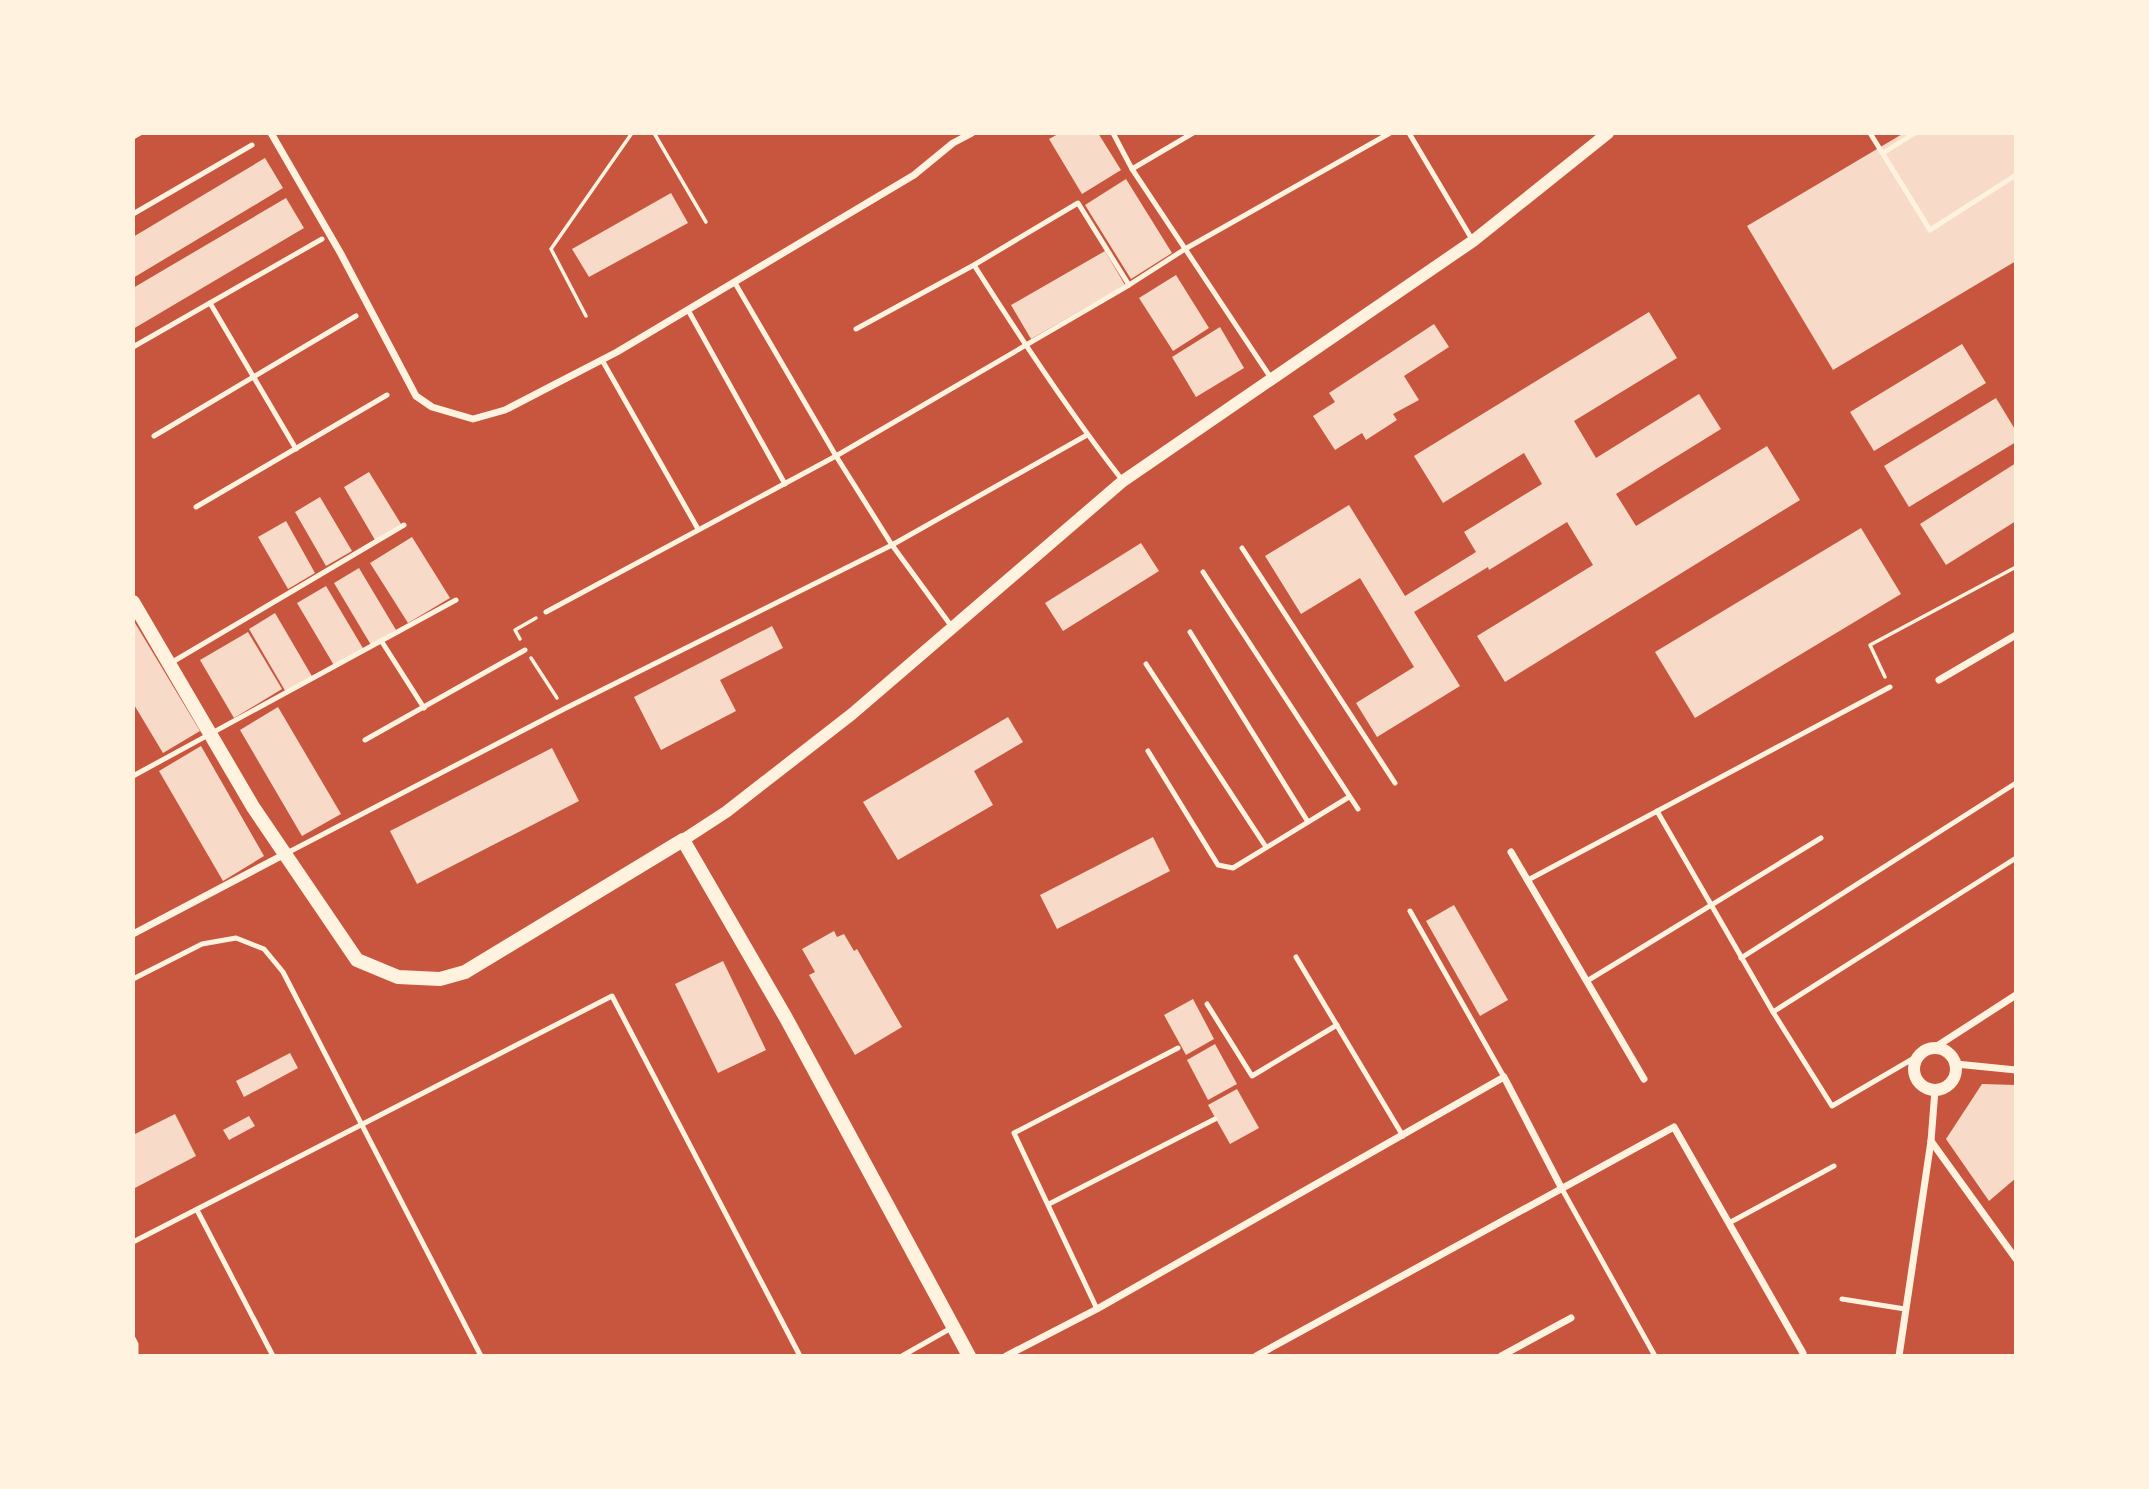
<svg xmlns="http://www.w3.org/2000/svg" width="2149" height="1489" font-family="'Exo 2',sans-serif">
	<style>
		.building { fill: #f7dbc8 }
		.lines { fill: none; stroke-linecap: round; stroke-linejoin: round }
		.path { stroke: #fff3e0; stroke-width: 3.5 }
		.service { stroke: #fff3e0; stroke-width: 5 }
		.minor { stroke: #fff3e0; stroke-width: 7 }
		.tertiary { stroke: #fff3e0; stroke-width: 12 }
		.secondary { stroke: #fff3e0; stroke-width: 14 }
	</style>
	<rect width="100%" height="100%" fill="#c8553d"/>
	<g class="building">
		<path d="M1060 133H1098L1121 170 1082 194 1049 139Z"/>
		<path d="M1904 133H2016V261L1833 370 1747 226Z"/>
		<path d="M265 158 283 188 133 278V237Z"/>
		<path d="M1126 179 1172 253 1131 279 1085 205Z"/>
		<path d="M671 193 688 223 589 277 572 249Z"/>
		<path d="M286 198 304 228 133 329V288Z"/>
		<path d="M1105 251 1125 285 1031 339 1011 305Z"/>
		<path d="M1176 275 1209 328 1173 351 1139 298Z"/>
		<path d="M1649 312 1677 358 1574 421 1596 458 1699 394 1721 429 1616 494 1636 526 1767 446 1800 500 1505 682 1477 636 1593 565 1567 522 1489 570 1488 567 1414 612 1460 686 1377 737 1356 703 1414 667 1360 578 1301 614 1265 556 1349 505 1405 596 1476 552 1464 532 1542 484 1524 453 1443 503 1414 456Z"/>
		<path d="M1434 324 1449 347 1404 376 1419 400 1393 414 1397 420 1366 440 1362 433 1335 450 1313 416 1335 402 1329 393Z"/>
		<path d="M1220 327 1244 368 1196 397 1172 357Z"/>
		<path d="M1962 344 1986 383 1874 451 1850 412Z"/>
		<path d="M1996 398 2016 431V442L1909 507 1884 466Z"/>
		<path d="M2016 463V521L1946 565 1920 524Z"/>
		<path d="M369 472 401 524 375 540 344 487Z"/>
		<path d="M320 497 352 551 326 566 295 512Z"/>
		<path d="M286 521 315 573 288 589 258 537Z"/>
		<path d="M1861 528 1901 594 1695 718 1655 652Z"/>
		<path d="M412 537 450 598 408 623 370 563Z"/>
		<path d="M1141 543 1159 571 1063 631 1045 603Z"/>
		<path d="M359 568 396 630 371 645 334 583Z"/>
		<path d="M326 586 364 650 335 667 297 603Z"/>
		<path d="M275 613 313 678 287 694 249 629Z"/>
		<path d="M135 623 200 731 163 753 133 703V625Z"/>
		<path d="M772 626 783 648 720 680 736 711 661 750 634 697Z"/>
		<path d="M248 632 282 689 234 718 200 660Z"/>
		<path d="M278 707 341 814 302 836 240 730Z"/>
		<path d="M1008 717 1023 742 974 771 993 805 898 860 863 802Z"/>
		<path d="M201 746 264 856 223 881 159 771Z"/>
		<path d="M552 748 579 801 417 884 390 831Z"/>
		<path d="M1153 837 1170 871 1057 929 1040 895Z"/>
		<path d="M1454 905 1508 1000 1480 1016 1426 921Z"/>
		<path d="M834 931 837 937 844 934 854 951 857 949 902 1027 855 1055 809 975 815 972 802 949Z"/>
		<path d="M723 961 766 1050 718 1073 675 984Z"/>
		<path d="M1193 999 1214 1039 1186 1055 1164 1015Z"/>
		<path d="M1215 1044 1237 1084 1208 1100 1187 1060Z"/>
		<path d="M290 1053 298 1068 244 1097 236 1081Z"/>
		<path d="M1982 1084 2016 1085V1178L1989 1201 1946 1139Z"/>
		<path d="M1237 1089 1259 1128 1230 1144 1208 1105Z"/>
		<path d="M175 1114 196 1156 133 1189V1135Z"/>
		<path d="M249 1116 255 1126 229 1140 223 1130Z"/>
	</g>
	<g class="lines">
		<g class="path">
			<path d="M654 133 706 222"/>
			<path d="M586 316 551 249 632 133"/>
			<path d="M520 639 515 630 536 618"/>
			<path d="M531 658 557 698"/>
			<path d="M1885 677 1870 645 2016 567"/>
		</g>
		<g class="service">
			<path d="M1113 133 1132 169 1271 378"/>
			<path d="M1409 133 1473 241"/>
			<path d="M1870 133 1930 230 2016 175"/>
			<path d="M133 137 140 133"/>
			<path d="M1883 153 1915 133"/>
			<path d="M1132 169 1193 133"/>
			<path d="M133 214 252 145"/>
			<path d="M974 265C1021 339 1069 412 1123 481"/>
			<path d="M735 283 836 456 892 545 952 627"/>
			<path d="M210 303 296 449"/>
			<path d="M688 310 785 484"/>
			<path d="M856 329 974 265 1078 203 1129 285"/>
			<path d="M133 347 322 239"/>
			<path d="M602 360 698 529"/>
			<path d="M154 436 356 316"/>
			<path d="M196 507 387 395"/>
			<path d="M1242 548 1395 783"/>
			<path d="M1203 572 1358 809"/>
			<path d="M546 612 836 456 1129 285 1185 249 1390 133"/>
			<path d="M1190 632 1308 822"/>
			<path d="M382 642 424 708"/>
			<path d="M169 664 404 525"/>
			<path d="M1146 664 1266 847"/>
			<path d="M365 740 525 650"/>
			<path d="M1148 751 1218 865 1233 868 1349 797"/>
			<path d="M133 776 456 600"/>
			<path d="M1657 811 1773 1012 1832 1106 1921 1054"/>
			<path d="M287 853 564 709 892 545 1087 435"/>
			<path d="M1528 880 1890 687"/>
			<path d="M1410 911 1504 1077"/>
			<path d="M1296 957 1403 1136"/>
			<path d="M1741 958 2016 783"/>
			<path d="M133 979 202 944 236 938 264 949 283 972 481 1356"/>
			<path d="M1587 981 1821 838"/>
			<path d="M1207 1004 1252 1076 1337 1025"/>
			<path d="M1773 1012 2016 858"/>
			<path d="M1562 1189 1655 1356"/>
			<path d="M1049 1204 1215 1119"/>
			<path d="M197 1210 273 1356"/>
			<path d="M1729 1223 1834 1166"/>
			<path d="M133 1242 612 996 800 1356"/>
			<path d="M1842 1299 1905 1309"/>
			<path d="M1097 1309 1014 1133 1178 1048"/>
			<path d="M133 1338 136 1344V1356"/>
			<path d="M902 1356 953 1327"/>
		</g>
		<g class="minor">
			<path d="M271 133 341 254 416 396 432 407 473 419 505 410 617 352 914 175 953 143 972 133"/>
			<path d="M1939 680 2016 635"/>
			<path d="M1511 852 1644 1079"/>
			<path d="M133 934 285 854"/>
			<path d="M1934 1048 2016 995"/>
			<path d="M1956 1064 2016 1070"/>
			<path d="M1931 1141 2016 1259"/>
			<path d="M1006 1356 1097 1309 1504 1077 1562 1189"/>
			<path d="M1256 1356 1674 1127 1803 1353"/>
			<path d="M1501 1356 1571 1318"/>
			<path d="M1899 1356 1931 1141 1935 1090"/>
		</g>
		<g class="tertiary">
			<path d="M683 840 726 812 852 714 1123 481 1473 241 1608 133"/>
			<circle cx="1935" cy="1069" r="21"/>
		</g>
		<path class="secondary" d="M133 602 253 807 357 960 398 977 440 979 465 972 683 840 786 1018 969 1356"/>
	</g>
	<rect width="2149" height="1489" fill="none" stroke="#fff3e0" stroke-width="270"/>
</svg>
